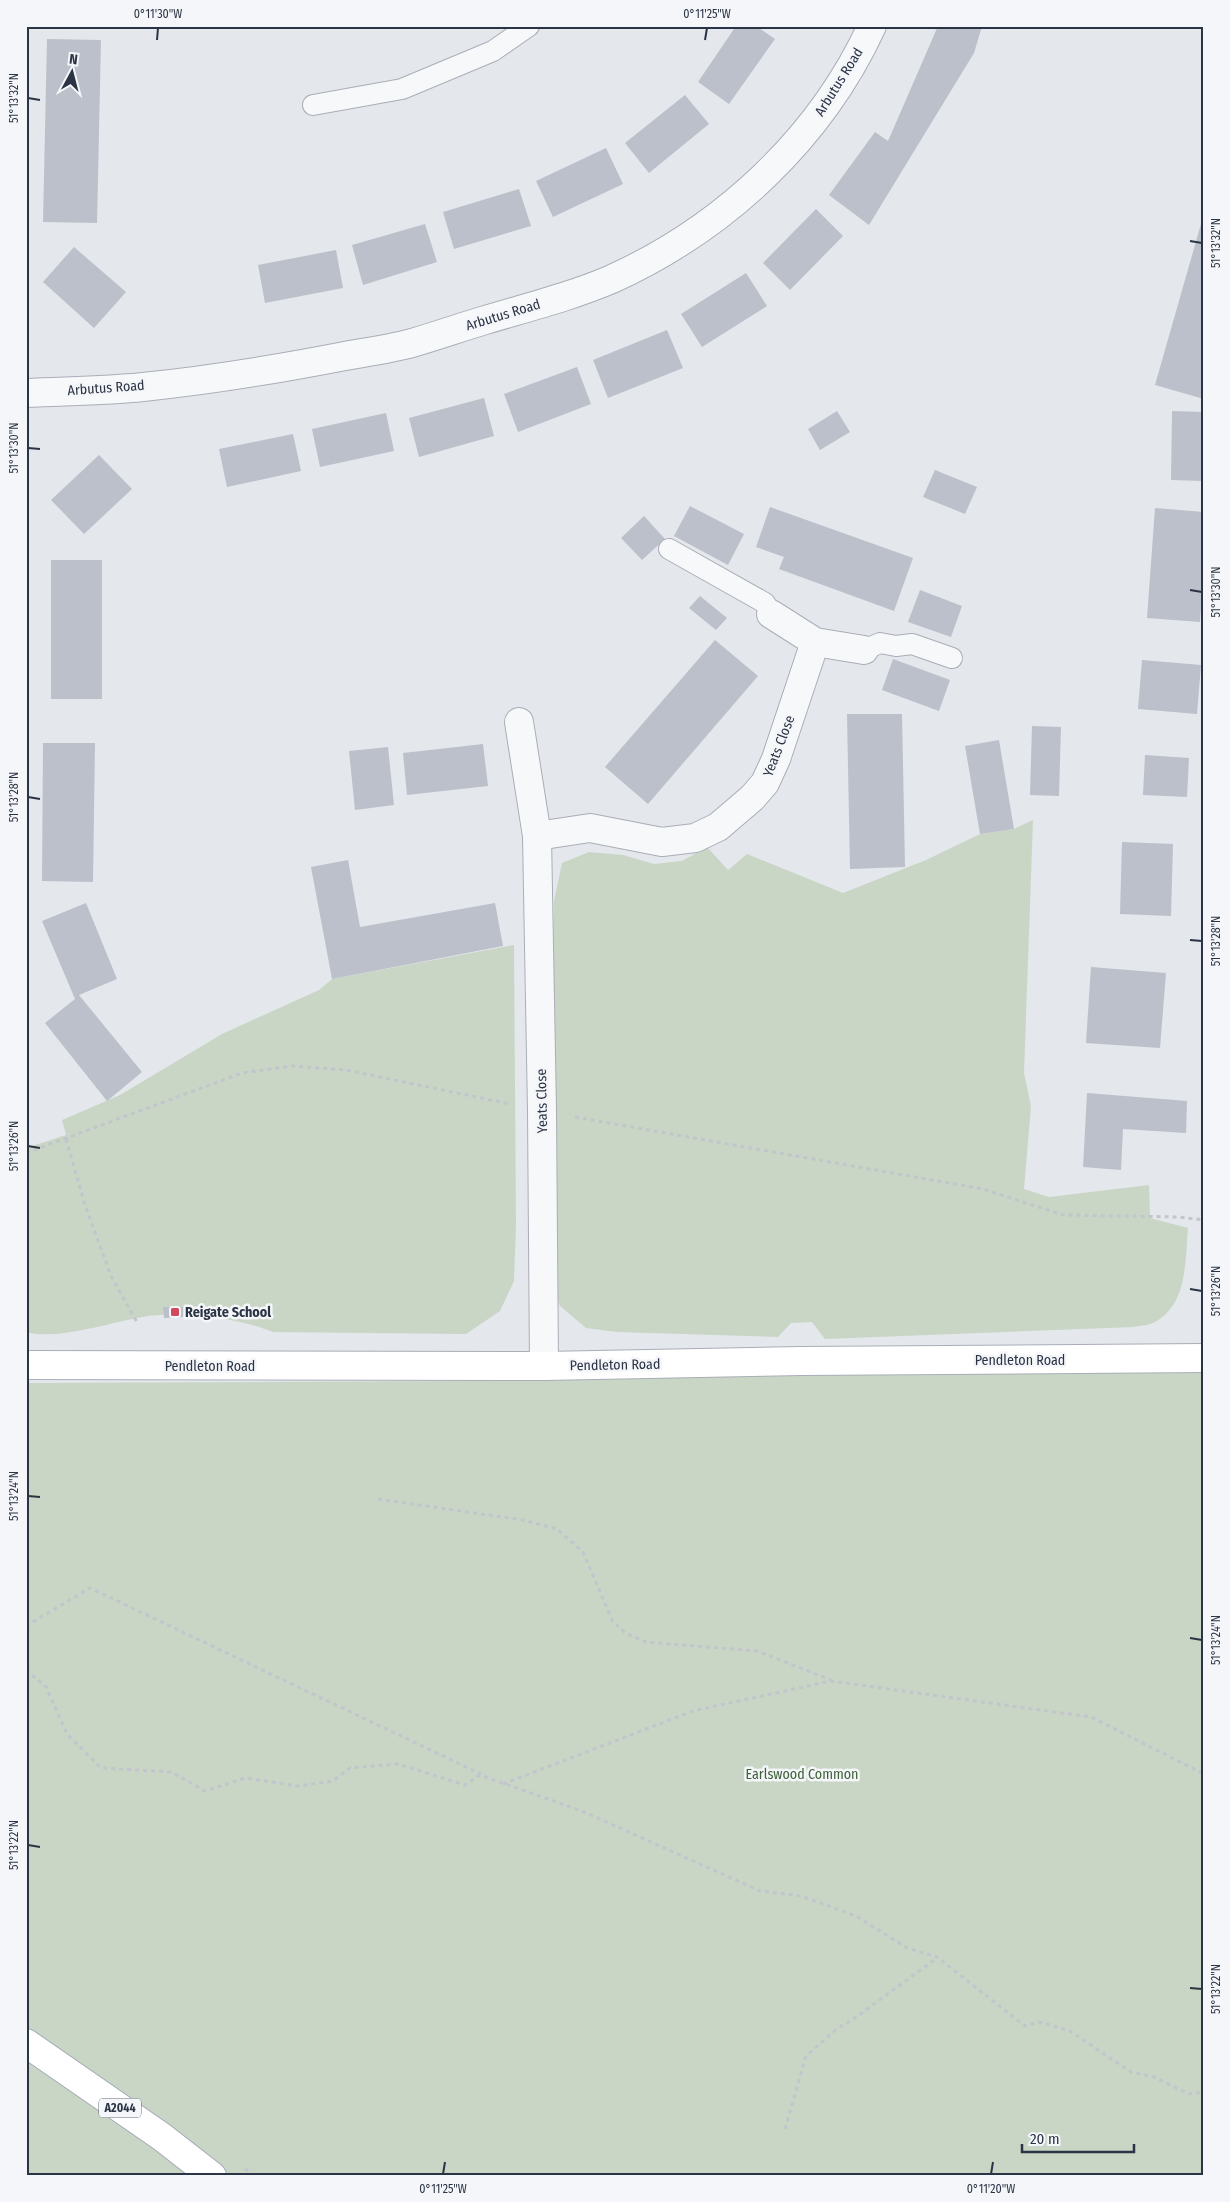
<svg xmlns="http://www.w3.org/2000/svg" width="1230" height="2202" font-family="'Fira Sans Condensed',sans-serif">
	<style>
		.green { fill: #c9d6c5 }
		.building { fill: #bbc0ca }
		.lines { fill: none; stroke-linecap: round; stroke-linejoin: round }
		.lane-casing { stroke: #a9aeb7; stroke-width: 22 }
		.street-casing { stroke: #a9aeb7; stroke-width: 30 }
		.secondary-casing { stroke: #a9aeb7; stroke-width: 30 }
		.primary-casing { stroke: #a3abb8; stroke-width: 30 }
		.path { stroke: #c2c5cb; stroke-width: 3; stroke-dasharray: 4 4; stroke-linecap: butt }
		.lane { stroke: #f7f8fa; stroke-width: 20 }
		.street { stroke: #f7f8fa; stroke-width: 28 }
		.secondary { stroke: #fff; stroke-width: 28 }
		.primary { stroke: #fff; stroke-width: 28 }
		.ticks { fill: none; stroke: #2b3445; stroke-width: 2 }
		.poi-dot { fill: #d1495b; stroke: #f4f6f9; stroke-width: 2 }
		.labels { text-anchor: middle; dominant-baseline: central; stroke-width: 5; stroke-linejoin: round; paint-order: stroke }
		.shield { fill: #f4f6f9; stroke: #676e7b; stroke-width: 1 }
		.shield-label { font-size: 12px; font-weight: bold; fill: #2b3445 }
		.street-label { font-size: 14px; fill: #2b3445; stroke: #f4f6f9 }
		.poi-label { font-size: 14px; font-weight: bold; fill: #2b3445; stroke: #f4f6f9; text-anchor: start }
		.park-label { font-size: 14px; fill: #3f6138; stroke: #f4f6f9 }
		.neatline { fill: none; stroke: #2b3445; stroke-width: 2 }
		.ticks-label { font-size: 12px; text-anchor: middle; fill: #2b3445 }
	</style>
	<rect width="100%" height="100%" fill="#e4e7ec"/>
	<g class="green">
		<path d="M1033 820 1024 1073 1031 1106 1024 1189 1049 1197 1149 1185 1150 1218 1188 1228C1185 1260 1188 1306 1153 1323 1148 1325 1140 1326 1134 1327L825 1339 812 1322 791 1323 778 1337 617 1332 586 1328 560 1306 550 1283 554 901 562 863 589 852 623 855 654 864 682 861 707 847 728 870 747 854 843 893 926 860 980 834 1014 829Z"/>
		<path d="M514 945 516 1226 514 1281 500 1311 466 1334 273 1332C240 1318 183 1311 148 1316 115 1321 57 1341 26 1332V1148L66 1135 62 1120 120 1095 222 1034 319 990 332 979Z"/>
		<path d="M1204 1370V2176H26V1383L457 1381 897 1371Z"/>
	</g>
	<g class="building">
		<path d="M736 26H756L775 39 729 104 698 82Z"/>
		<path d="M938 26H982L974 53 869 225 829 195 875 132 888 141Z"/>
		<path d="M47 39 101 40 97 223 43 222Z"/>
		<path d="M685 95 709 124 649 173 625 143Z"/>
		<path d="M606 148 623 184 553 217 536 181Z"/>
		<path d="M519 189 531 226 454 249 443 212Z"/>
		<path d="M816 209 843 236 790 290 763 263Z"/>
		<path d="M1203 217H1204V399L1155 385Z"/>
		<path d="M425 224 437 262 363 285 352 245Z"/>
		<path d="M74 247 126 292 94 328 43 282Z"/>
		<path d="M336 250 343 288 265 303 258 265Z"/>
		<path d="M746 273 767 306 702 347 681 314Z"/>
		<path d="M667 330 683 368 608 398 593 360Z"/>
		<path d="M577 367 591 404 518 432 504 394Z"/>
		<path d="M484 398 494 436 419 457 409 418Z"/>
		<path d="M837 411 850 432 820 450 808 429Z"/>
		<path d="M1172 411 1204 412V481L1171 480Z"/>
		<path d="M386 413 394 451 320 467 312 429Z"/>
		<path d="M293 434 301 471 227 487 219 449Z"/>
		<path d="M99 455 132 489 84 534 51 500Z"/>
		<path d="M935 470 977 487 965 514 923 497Z"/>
		<path d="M690 506 744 534 728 565 674 536Z"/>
		<path d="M770 507 913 558 894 611 779 569 784 557 756 547Z"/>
		<path d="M1155 508 1204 512V561L1200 622 1147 618Z"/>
		<path d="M644 516 665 539 642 560 621 538Z"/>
		<rect x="51" y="560" width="51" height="139"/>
		<path d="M920 590 962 606 951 637 908 622Z"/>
		<path d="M700 596 727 618 716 630 689 608Z"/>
		<path d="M715 640 758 676 648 804 605 767Z"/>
		<path d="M893 659 950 680 939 711 882 690Z"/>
		<path d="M1142 660 1201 665 1197 714 1138 709Z"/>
		<path d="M847 714H902L905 867 850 869Z"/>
		<path d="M1032 726 1061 727 1059 796 1030 795Z"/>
		<path d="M999 740 1014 829 980 834 965 746Z"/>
		<path d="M43 743H95L93 882 42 881Z"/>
		<path d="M483 744 488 786 407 795 403 753Z"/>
		<path d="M388 747 394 805 355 810 349 751Z"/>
		<path d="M1145 755 1189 758 1187 797 1143 795Z"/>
		<path d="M1122 842 1173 844 1171 916 1120 914Z"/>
		<path d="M348 860 360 927 495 903 503 946 332 979 311 867Z"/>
		<path d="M86 903 117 979 79 995 142 1072 107 1101 45 1023 75 999 42 921Z"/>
		<path d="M1091 967 1166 973 1160 1048 1086 1043Z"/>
		<path d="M1087 1093 1187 1101 1186 1133 1123 1129 1121 1170 1083 1167Z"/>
		<path d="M163 1307H185V1317L164 1318Z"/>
	</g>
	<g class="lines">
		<defs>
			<g id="lane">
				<path d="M313 105 402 89 493 51 529 26"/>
				<path d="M669 549 765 603 771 614"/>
				<path d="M864 650 880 643 896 646 912 644 952 658"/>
			</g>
			<g id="street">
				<path d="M26 393C65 391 104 391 143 387 211 380 278 369 345 356 367 352 390 349 412 343 436 336 459 328 482 321 525 308 570 297 612 279 724 228 820 139 872 26"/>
				<path d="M771 614 815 642 864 650"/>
				<path d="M519 722 537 836 542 1111 544 1366"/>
				<path d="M537 836 590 828 662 842 695 838 718 827 752 798 765 783 776 759 815 642"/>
			</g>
			<path id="secondary" d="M26 1365 544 1366 801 1361 1204 1358"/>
			<path id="primary" d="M26 2043 162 2137 212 2176"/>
		</defs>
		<use href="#lane" class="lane-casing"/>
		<use href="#street" class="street-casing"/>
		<use href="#secondary" class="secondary-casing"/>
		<use href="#primary" class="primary-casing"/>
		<g class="path">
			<path d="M575 1117 983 1189 1063 1215 1179 1217 1204 1220"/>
			<path d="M66 1139 85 1205 111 1276 138 1324"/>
			<path d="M26 1153 242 1073 292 1066 346 1070 510 1104"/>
			<path d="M378 1499 523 1520 557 1529 583 1552 612 1620 625 1633 646 1642 757 1651 831 1680"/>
			<path d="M26 1626 90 1588 481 1774"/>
			<path d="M26 1670 46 1687 67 1734 101 1768 171 1772 205 1791 245 1778 298 1786 333 1781 350 1768 398 1764 465 1785 480 1775 582 1811 760 1891 801 1896 856 1916 907 1948 937 1957 1025 2026 1040 2022 1070 2031 1131 2072 1154 2077 1189 2094 1204 2092"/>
			<path d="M503 1784 693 1711 831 1681 1091 1717 1204 1774"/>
			<path d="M785 2129 806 2056 838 2028 852 2020 937 1958"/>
			<path d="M245 2169 255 2176"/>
		</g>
		<use href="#lane" class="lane"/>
		<use href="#street" class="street"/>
		<use href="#secondary" class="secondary"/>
		<use href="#primary" class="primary"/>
	</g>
	<path class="ticks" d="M157 40 158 28M705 40 707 28M28 98 40 100M1190 241 1202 243M28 448 40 449M1190 590 1202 592M28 797 40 799M1190 940 1202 941M28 1146 40 1148M1190 1289 1202 1291M28 1496 40 1497M1190 1638 1202 1640M28 1845 40 1847M1190 1988 1202 1989M443 2174 445 2162M991 2174 993 2162"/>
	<rect class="poi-dot" x="170" y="1307" width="10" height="10" rx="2.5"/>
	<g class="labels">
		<rect class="shield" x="99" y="2098.5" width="42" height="19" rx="4"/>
		<g class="shield-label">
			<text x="120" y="2108">A2044</text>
		</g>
		<g class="street-label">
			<text transform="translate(839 82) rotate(-58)">Arbutus Road</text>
			<text transform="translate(503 315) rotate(-17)">Arbutus Road</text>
			<text transform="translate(106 388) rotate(-4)">Arbutus Road</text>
			<text transform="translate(779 746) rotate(-69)">Yeats Close</text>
			<text transform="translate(542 1101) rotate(-91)">Yeats Close</text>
			<text x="1020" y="1360">Pendleton Road</text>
			<text transform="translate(615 1365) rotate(-1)">Pendleton Road</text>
			<text x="210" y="1366">Pendleton Road</text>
		</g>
		<g class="poi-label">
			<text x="185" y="1312">Reigate School</text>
		</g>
		<g class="park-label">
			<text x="802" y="1774">Earlswood Common</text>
		</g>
	</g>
	<rect width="1230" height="2202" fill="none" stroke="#f4f6f9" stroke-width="55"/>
	<g transform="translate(72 72) rotate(7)" stroke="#f4f6f9" stroke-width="4" paint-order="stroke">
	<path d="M0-4L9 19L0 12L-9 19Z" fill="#2b3445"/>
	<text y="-8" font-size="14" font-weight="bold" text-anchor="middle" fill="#2b3445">N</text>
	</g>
	<path d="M1022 2144v8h112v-8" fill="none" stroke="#2b3445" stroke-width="2.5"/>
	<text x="1030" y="2144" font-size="15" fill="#2b3445" stroke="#f4f6f9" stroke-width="4" paint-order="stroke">20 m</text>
	<rect x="28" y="28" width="1174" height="2146" class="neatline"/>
	<g class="ticks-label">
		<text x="158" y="18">0°11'30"W</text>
		<text x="707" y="18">0°11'25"W</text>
		<text transform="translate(14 98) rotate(-90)" y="4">51°13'32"N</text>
		<text transform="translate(1216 243) rotate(-90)" y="4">51°13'32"N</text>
		<text transform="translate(14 448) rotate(-90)" y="4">51°13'30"N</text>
		<text transform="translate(1216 592) rotate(-90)" y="4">51°13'30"N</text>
		<text transform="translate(14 797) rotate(-90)" y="4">51°13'28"N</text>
		<text transform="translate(1216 941) rotate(-90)" y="4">51°13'28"N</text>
		<text transform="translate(14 1146) rotate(-90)" y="4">51°13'26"N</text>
		<text transform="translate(1216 1291) rotate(-90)" y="4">51°13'26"N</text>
		<text transform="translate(14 1496) rotate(-90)" y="4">51°13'24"N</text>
		<text transform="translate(1216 1640) rotate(-90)" y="4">51°13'24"N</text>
		<text transform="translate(14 1845) rotate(-90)" y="4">51°13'22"N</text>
		<text transform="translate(1216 1989) rotate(-90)" y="4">51°13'22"N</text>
		<text x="443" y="2193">0°11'25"W</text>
		<text x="991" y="2193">0°11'20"W</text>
	</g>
</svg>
